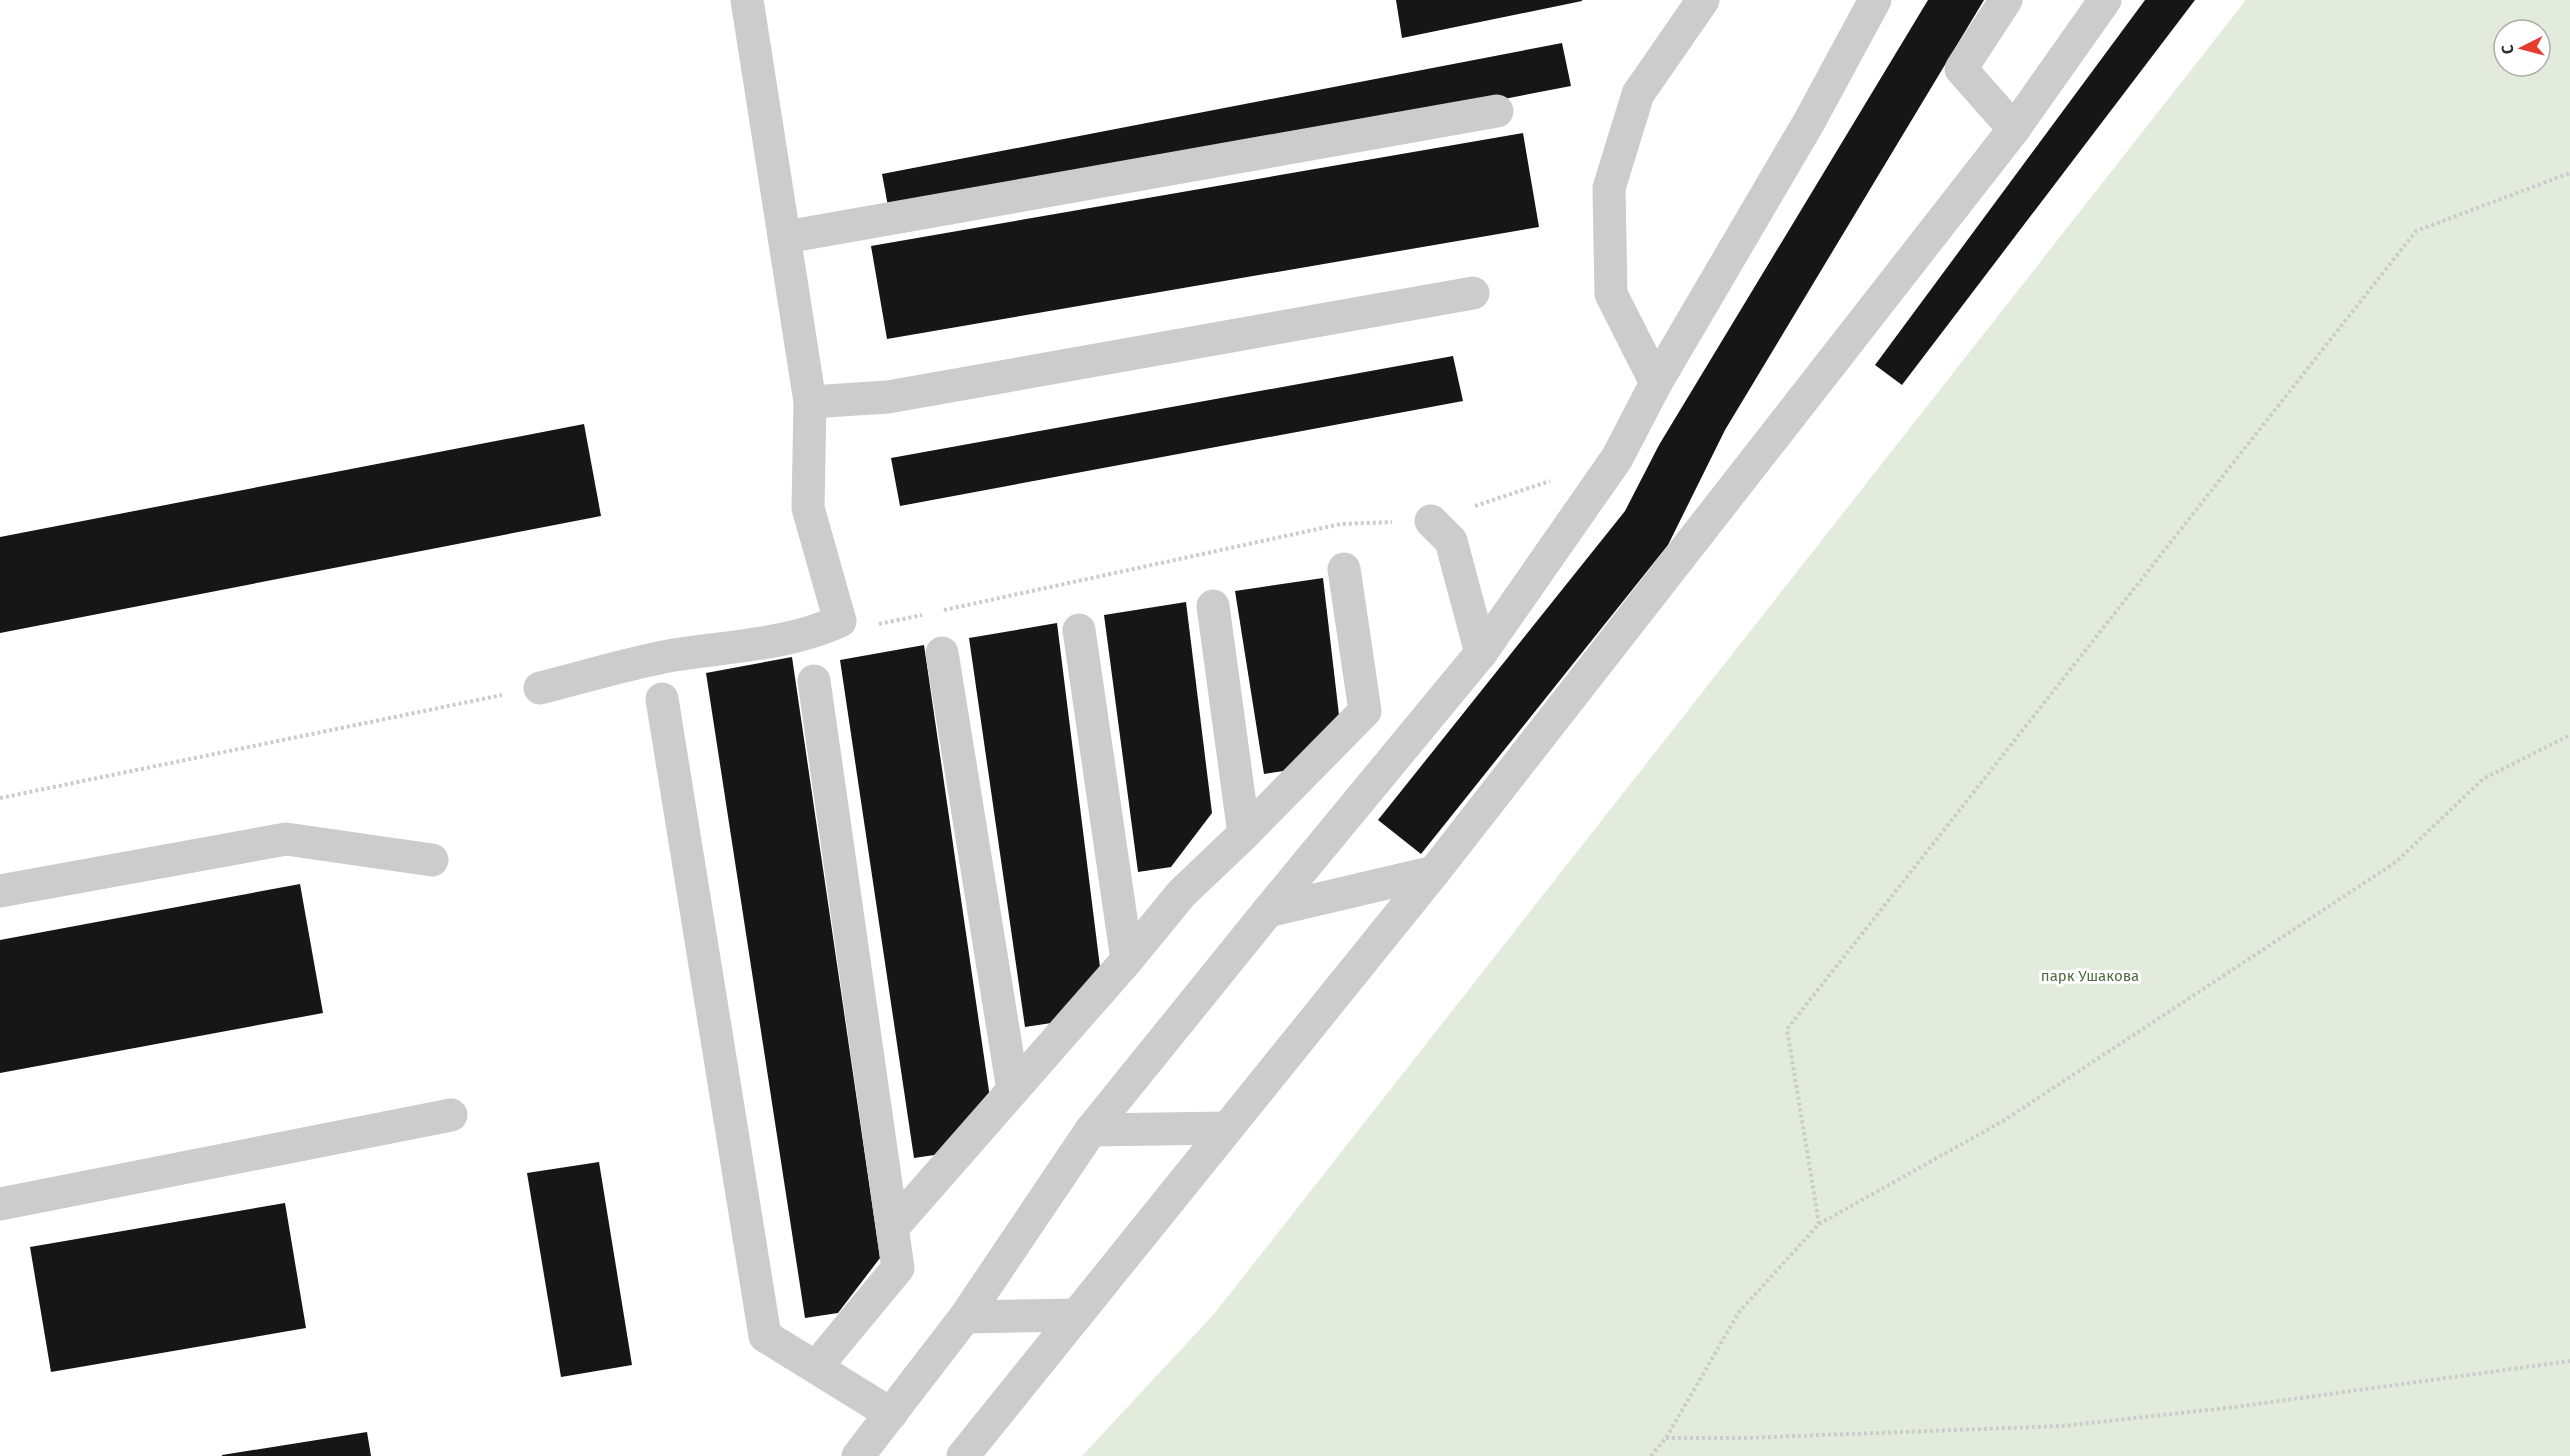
<svg xmlns="http://www.w3.org/2000/svg" width="2570" height="1456" font-family="'Fira Sans',sans-serif">
	<style>
		.green { fill: #e3ecdc; fill-rule: evenodd }
		.building { fill: #161616 }
		.lines { fill: none; stroke-linecap: round; stroke-linejoin: round }
		.path { stroke: #ccc; stroke-width: 4; stroke-dasharray: 3 3; stroke-linecap: butt }
		.minor { stroke: #ccc; stroke-width: 33 }
		.labels { text-anchor: middle; dominant-baseline: central; stroke-width: 6; stroke-linejoin: round; paint-order: stroke }
		.park-label { font-size: 15px; fill: #4b6b3c; stroke: #fff }
	</style>
	<rect width="100%" height="100%" fill="#fff"/>
	<path class="green" d="M2246 0H2570V1456H1082L1214 1314ZM2504 30H2540V66H2504Z"/>
	<g class="building">
		<path d="M1396 0H1582V1L1402 38Z"/>
		<path d="M1928 0H1984L1725 430 1668 545 1421 854 1378 820 1625 511 1659 445Z"/>
		<path d="M2145 0H2195L1902 385 1875 365Z"/>
		<path d="M1562 43 1571 86 890 217 882 174Z"/>
		<path d="M1523 133 1539 227 887 339 871 246Z"/>
		<path d="M1453 356 1463 401 900 506 891 458Z"/>
		<path d="M584 424 601 516 0 633V537Z"/>
		<path d="M1323 578 1339 715 1297 769 1264 774 1235 591Z"/>
		<path d="M1186 602 1212 813 1171 867 1138 872 1104 615Z"/>
		<path d="M1057 623 1100 967 1058 1022 1025 1027 969 638Z"/>
		<path d="M924 645 990 1098 948 1153 914 1158 840 660Z"/>
		<path d="M792 657 880 1258 838 1313 805 1318 706 673Z"/>
		<path d="M300 884 323 1013 0 1073V940Z"/>
		<path d="M599 1162 632 1365 561 1377 527 1173Z"/>
		<path d="M285 1203 306 1328 51 1372 30 1247Z"/>
		<path d="M367 1432 371 1456H222V1455Z"/>
	</g>
	<g class="lines">
		<g class="path">
			<path d="M1475 506 1550 481"/>
			<path d="M944 610 1341 524 1392 522"/>
			<path d="M879 624 922 615"/>
			<path d="M0 798 502 695"/>
			<path d="M1819 1224 1787 1029 2416 231 2570 173"/>
			<path d="M1666 1438H1745L2061 1426 2235 1407 2570 1361"/>
			<path d="M1651 1456 1666 1438 1739 1312 1819 1224 2003 1121 2396 862 2483 779 2570 735"/>
		</g>
		<g class="minor">
			<path d="M2006 0 1961 69 2014 129"/>
			<path d="M786 237 1497 111"/>
			<path d="M1656 383 1611 294 1609 188 1638 94 1703 0"/>
			<path d="M810 402 888 397 1473 293"/>
			<path d="M1431 521 1451 541 1481 653"/>
			<path d="M1213 606 1244 834"/>
			<path d="M1079 630 1127 960"/>
			<path d="M942 653 1013 1090"/>
			<path d="M814 681 898 1268 816 1367"/>
			<path d="M540 688C584 677 629 663 674 655 729 646 788 645 840 621L808 508 810 402 747 0"/>
			<path d="M662 699 765 1336 891 1414"/>
			<path d="M0 891 286 839 432 860"/>
			<path d="M1268 911 1434 872"/>
			<path d="M1091 1130 1226 1128"/>
			<path d="M0 1204 451 1115"/>
			<path d="M893 1227 1127 960 1182 893 1244 834 1365 711 1344 569"/>
			<path d="M965 1317 1077 1315"/>
			<path d="M858 1456 965 1317 1091 1130 1268 911 1481 653 1617 458 1656 383 1809 122 1875 0"/>
			<path d="M963 1456 1434 872 2014 129 2105 0"/>
		</g>
	</g>
	<g class="labels">
		<g class="park-label">
			<text x="2090" y="976">парк Ушакова</text>
		</g>
	</g>
	<g transform="translate(2522 48) rotate(264)"><circle r="28" fill="#ffffff" stroke="#acacac" stroke-width="1.5"/>
	<path d="M0-4.5L10 22L0 15L-10 22Z" fill="#e63c30"/>
	<text y="-9" font-size="16" font-weight="bold" text-anchor="middle" fill="#2f2f2f">С</text>
	</g>
</svg>
